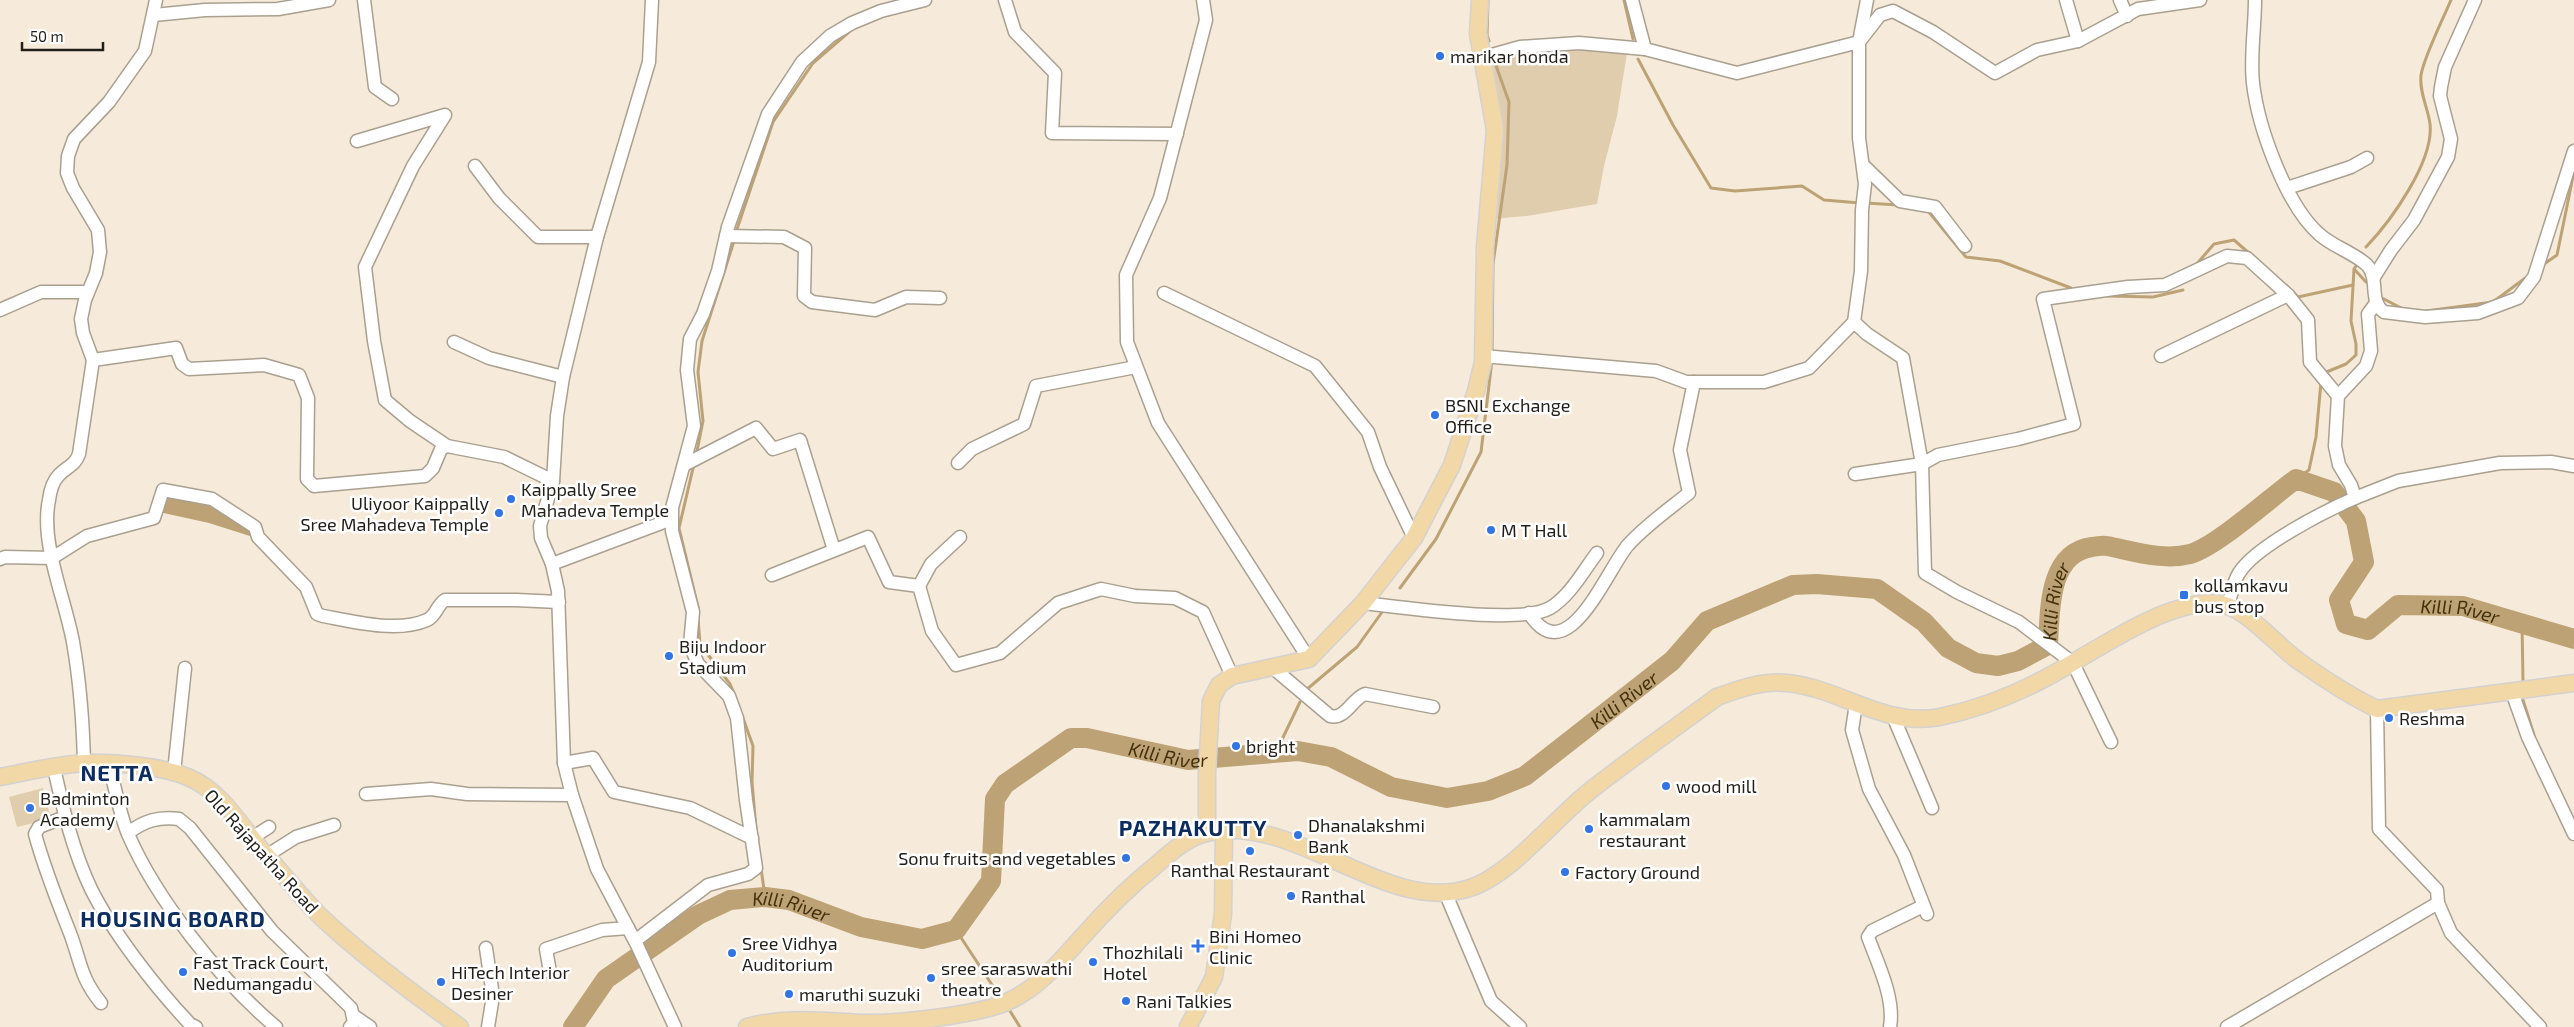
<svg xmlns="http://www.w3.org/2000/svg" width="2574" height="1027" font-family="'Exo 2',sans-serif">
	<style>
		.green { fill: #e0cdae }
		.water { fill: #bda275 }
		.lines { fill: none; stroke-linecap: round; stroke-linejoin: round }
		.stream { stroke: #bda275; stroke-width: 3 }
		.river { stroke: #bda275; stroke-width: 20 }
		.minor-casing { stroke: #aaa090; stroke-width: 15 }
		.major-casing { stroke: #d3d2d1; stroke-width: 19 }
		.minor { stroke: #fff; stroke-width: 12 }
		.major { stroke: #f2d7a7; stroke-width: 16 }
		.poi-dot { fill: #3274e1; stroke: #fff; stroke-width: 2 }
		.labels { text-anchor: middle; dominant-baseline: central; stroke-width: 5; stroke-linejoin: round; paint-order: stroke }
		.poi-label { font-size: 18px; fill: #221e18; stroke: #fff; text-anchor: start }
		.street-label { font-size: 18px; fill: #221e18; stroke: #fff }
		.water-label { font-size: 19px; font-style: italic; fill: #43300a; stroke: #fff }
		.district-label { font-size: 22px; font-weight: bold; letter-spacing: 1px; fill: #0d2c60; stroke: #fff }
	</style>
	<rect width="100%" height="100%" fill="#f6ebda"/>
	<g class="green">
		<path d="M1580 49 1627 53 1617 116 1604 166 1597 204 1527 216 1493 219 1486 69 1496 52Z"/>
		<path d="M43 788 51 819 17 827 9 797Z"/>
	</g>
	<path class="water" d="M165 496 209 501 254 529 253 537 209 523 159 512Z"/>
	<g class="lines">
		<g class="stream">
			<path d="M1488 0 1487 35 1489 41"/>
			<path d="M1624 0 1633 39"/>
			<path d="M1638 59 1673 125 1711 188 1735 191 1802 186 1824 200 1860 203"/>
			<path d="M1866 203 1898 205"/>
			<path d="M1928 211 1966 257 2000 261 2071 288"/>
			<path d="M736 232 773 122 813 63 849 32"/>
			<path d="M2366 247C2391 221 2434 161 2430 124 2428 108 2419 92 2421 75 2424 57 2443 19 2451 0"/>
			<path d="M2544 264 2557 255 2574 172"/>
			<path d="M2195 266 2214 244 2234 240 2250 254"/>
			<path d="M2355 270 2366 282"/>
			<path d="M2292 291 2298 297 2353 285"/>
			<path d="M2108 296 2153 297 2183 290"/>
			<path d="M2382 298 2403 309"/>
			<path d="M2426 311 2493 302 2528 276"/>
			<path d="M1492 353 1493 264 1507 165 1509 102 1494 60"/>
			<path d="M2324 373 2346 364 2356 355V344L2351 321 2354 269 2358 263"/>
			<path d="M696 456 703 421 698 372 702 341 735 238"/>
			<path d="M694 464 679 528 698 607"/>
			<path d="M2296 479 2309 470 2316 437 2321 382"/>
			<path d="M1400 588 1436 539 1481 452 1492 360"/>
			<path d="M698 618 700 644 730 684 734 693"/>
			<path d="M2522 623 2523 681"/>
			<path d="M1306 690 1357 647 1385 608"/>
			<path d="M2523 700 2534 735"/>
			<path d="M743 718 753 746 752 782 756 829"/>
			<path d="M1276 752 1300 702"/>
			<path d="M761 868 765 897"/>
			<path d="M956 930 998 994"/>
			<path d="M1010 1011 1020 1027"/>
		</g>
		<path class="river" id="s1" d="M573 1027 606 979 698 915 730 900 765 897 789 900 861 927 922 939 956 930 991 881 995 799 1005 784 1071 738H1087L1188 760 1298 751 1331 757 1391 787 1447 798 1488 791 1525 776 1672 661 1707 621 1793 585 1817 584 1877 589 1924 622 1948 648 1976 663 1998 666 2018 661 2048 645C2050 610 2048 553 2092 547 2097 546 2102 545 2107 546 2133 551 2163 561 2190 554 2216 547 2271 497 2296 479L2334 492 2356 521 2364 562 2339 600 2346 624 2368 630 2398 605 2463 606 2574 639"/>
		<defs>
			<g id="minor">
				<path d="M364 0 375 87 392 99"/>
				<path d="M652 0 649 62 597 237 563 377 557 416 553 481 540 526 541 538 552 564 558 591 564 763 572 795 597 869 637 945 675 1027"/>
				<path d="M1005 0 1015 32 1055 73 1052 133 1177 134"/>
				<path d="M1203 0 1206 20 1160 198 1126 275 1127 342 1158 423 1309 659"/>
				<path d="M1632 0 1645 49"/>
				<path d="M2066 0 2078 41 2138 9 2200 0"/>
				<path d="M2120 0 2127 16"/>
				<path d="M2255 0C2255 27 2250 57 2253 83 2258 127 2286 205 2319 234 2333 247 2353 252 2367 265 2380 279 2368 301 2384 312L2425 317 2478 313 2518 298 2534 277 2574 151"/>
				<path d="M154 15 205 10 278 9 329 0"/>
				<path d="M1481 58 1520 47 1579 43 1645 49 1737 73 1859 42 1880 15 1893 11 1933 32 1995 73 2037 50 2078 41"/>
				<path d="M357 141 445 115 413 166 365 267 374 341 385 400 410 421 447 446"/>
				<path d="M1863 165 1900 201 1935 207 1965 246"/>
				<path d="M475 166 499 198 538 237H597"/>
				<path d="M2287 188 2351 167 2367 158"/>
				<path d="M726 236 784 237 805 248 804 296 812 302 875 310 906 297 940 298"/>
				<path d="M2374 277 2391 250 2414 220 2448 157 2451 139 2440 96 2441 87 2445 67 2475 0"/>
				<path d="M1164 293 1315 366 1368 432 1380 467 1414 538"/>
				<path d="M0 310 41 292H88"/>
				<path d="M1854 322 1867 334 1903 358 1922 464 1925 573 1957 592 2019 622 2073 663 2111 742"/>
				<path d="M454 342 489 358 563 377"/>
				<path d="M1483 356 1656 371 1686 382H1764L1809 368 1854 322 1861 271 1862 210 1865 184 1859 138V42L1867 0"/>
				<path d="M2161 356 2288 295"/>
				<path d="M93 360 83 333 81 319 85 300 96 273 100 252 98 230 73 188 67 173 68 156 74 139 109 102 145 51 156 0"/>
				<path d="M958 463 972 449 1024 424 1036 386 1136 367"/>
				<path d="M684 465 756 428 773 449 800 440 834 550"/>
				<path d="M1855 474 1922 464 1938 455 2018 439 2074 424 2043 299 2128 287 2165 285 2227 256 2247 258 2288 295 2308 320 2310 362 2338 396"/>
				<path d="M2355 498 2398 481 2500 463 2551 462 2574 466"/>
				<path d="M0 559 5 557 52 558 87 536 154 518 163 490 212 499 255 527 258 537 306 587 317 614 323 616C354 622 398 633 427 620 436 616 437 605 445 600H516L559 602"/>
				<path d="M552 564 672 519"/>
				<path d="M772 575 868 537 889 582 919 586 932 631 956 665 1000 653 1058 603 1101 589 1135 596 1175 598 1203 612 1232 676"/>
				<path d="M919 586 931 564 960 537"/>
				<path d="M1363 603C1400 607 1521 625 1550 608 1570 596 1584 570 1597 553"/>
				<path d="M2228 606C2231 596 2233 582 2239 573 2256 546 2325 511 2355 498L2351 485 2339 465 2335 446 2338 396 2366 366 2371 351 2368 314 2376 303"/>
				<path d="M1529 613C1567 674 1606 571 1628 545 1646 525 1668 510 1689 493L1680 450 1694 382"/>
				<path d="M1272 667 1330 716C1345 720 1352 699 1365 694L1433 707"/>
				<path d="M2512 692 2528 737 2574 834"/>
				<path d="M1856 704 1852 730 1869 789 1904 855 1927 914"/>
				<path d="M1893 716 1932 808"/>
				<path d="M84 763C83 722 80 682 73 642 65 598 40 543 49 500 50 492 53 481 59 475 66 467 75 466 79 454L93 360 176 348 182 364 189 369 264 365 299 375 308 398 307 479 314 486 425 476 433 468 441 449 447 446 504 457 553 481"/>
				<path d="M564 763 593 758 614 792 690 808 752 838"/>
				<path d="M109 764C115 787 119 812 128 834 156 899 221 981 276 1027"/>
				<path d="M54 768C63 809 73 851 91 889 113 933 156 988 190 1024L196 1027"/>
				<path d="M174 772 185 668"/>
				<path d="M366 794 431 789 467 794 572 795"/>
				<path d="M65 817 39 827 35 834C44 868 57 900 70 933 81 962 80 977 101 1003"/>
				<path d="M128 833C144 821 159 816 179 819L190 828 272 931 351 1008 354 1022 350 1027"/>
				<path d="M252 838 269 827"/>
				<path d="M266 856 296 837 334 825"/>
				<path d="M1445 892 1491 1001 1520 1027"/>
				<path d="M2438 903 2451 933 2540 1027"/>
				<path d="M635 941 708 885 748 874 756 868 746 800 737 718 729 696 698 664 690 645 693 612 672 531V508L694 426 687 370 690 339 703 314 718 271 728 227 768 114 802 62 830 36 852 23 881 11 925 0"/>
				<path d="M486 948 493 996 488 1027"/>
				<path d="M550 972 546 949 602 930 628 928"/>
				<path d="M354 1016 370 1027"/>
				<path d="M1890 1027C1895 998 1878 964 1868 937L1872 931 1923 906"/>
				<path d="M2227 1027 2438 903 2437 890 2379 829 2377 709"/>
			</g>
			<g id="major">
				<path d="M0 777C27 772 59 764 86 763 116 762 163 766 190 778 224 793 242 829 266 855 284 875 302 898 321 917 364 957 412 993 460 1027"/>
				<path d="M1207 833V773L1211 701 1219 685 1232 676 1309 659 1363 603 1414 538 1452 465 1476 391 1483 362 1485 247 1495 130 1478 33 1480 0"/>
				<path d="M747 1027C786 1016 824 1021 864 1023 897 1024 977 1015 1007 1002 1039 988 1060 961 1083 936 1105 911 1129 887 1155 866 1170 853 1186 838 1206 833 1295 811 1385 916 1470 888 1511 875 1555 818 1591 790 1632 758 1675 728 1717 697 1739 689 1764 680 1787 683 1840 688 1885 728 1940 717 1974 710 2009 697 2040 681 2088 657 2159 602 2214 603 2245 604 2275 645 2300 662 2324 679 2350 696 2377 709L2574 683"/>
				<path d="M1188 1027 1214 977 1223 914 1224 831"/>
			</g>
		</defs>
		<use href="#minor" class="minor-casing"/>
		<use href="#major" class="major-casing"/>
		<use href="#minor" class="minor"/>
		<use href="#major" class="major"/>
	</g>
	<g class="poi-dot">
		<circle cx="1440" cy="56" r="5"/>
		<circle cx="1435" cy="415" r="5"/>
		<circle cx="511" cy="499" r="5"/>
		<circle cx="499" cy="513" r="5"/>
		<circle cx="1491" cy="530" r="5"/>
		<rect x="2179" y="590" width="10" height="10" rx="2.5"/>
		<circle cx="669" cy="656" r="5"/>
		<circle cx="2389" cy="718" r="5"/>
		<circle cx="1236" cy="746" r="5"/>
		<circle cx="1666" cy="786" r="5"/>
		<circle cx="30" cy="808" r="5"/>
		<circle cx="1589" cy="829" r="5"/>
		<circle cx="1298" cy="835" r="5"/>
		<circle cx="1250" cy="851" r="5"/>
		<circle cx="1126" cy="858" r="5"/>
		<circle cx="1565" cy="872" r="5"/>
		<circle cx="1291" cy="896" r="5"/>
		<path d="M1195.5 938.5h5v5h5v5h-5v5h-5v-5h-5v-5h5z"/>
		<circle cx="732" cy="953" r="5"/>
		<circle cx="1093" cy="962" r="5"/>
		<circle cx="183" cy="972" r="5"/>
		<circle cx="931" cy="978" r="5"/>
		<circle cx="441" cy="982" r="5"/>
		<circle cx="789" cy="994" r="5"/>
		<circle cx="1126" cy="1001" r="5"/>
	</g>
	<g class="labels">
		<g class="poi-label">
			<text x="1450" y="56">marikar honda</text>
			<text x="1445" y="405">BSNL Exchange<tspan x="1445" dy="21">Office</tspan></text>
			<text x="521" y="489">Kaippally Sree<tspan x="521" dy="21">Mahadeva Temple</tspan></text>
			<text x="489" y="503" text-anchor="end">Uliyoor Kaippally<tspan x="489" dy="21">Sree Mahadeva Temple</tspan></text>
			<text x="1501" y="530">M T Hall</text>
			<text x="2194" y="585">kollamkavu<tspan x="2194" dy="21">bus stop</tspan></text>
			<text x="679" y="646">Biju Indoor<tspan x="679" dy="21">Stadium</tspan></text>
			<text x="2399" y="718">Reshma</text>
			<text x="1246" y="746">bright</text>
			<text x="1676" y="786">wood mill</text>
			<text x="40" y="798">Badminton<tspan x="40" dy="21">Academy</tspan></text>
			<text x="1599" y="819">kammalam<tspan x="1599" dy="21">restaurant</tspan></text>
			<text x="1308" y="825">Dhanalakshmi<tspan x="1308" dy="21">Bank</tspan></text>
			<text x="1116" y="858" text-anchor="end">Sonu fruits and vegetables</text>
			<text x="1250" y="870" text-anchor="middle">Ranthal Restaurant</text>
			<text x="1575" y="872">Factory Ground</text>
			<text x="1301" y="896">Ranthal</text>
			<text x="1209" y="936">Bini Homeo<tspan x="1209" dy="21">Clinic</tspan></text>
			<text x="742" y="943">Sree Vidhya<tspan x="742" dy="21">Auditorium</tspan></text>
			<text x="1103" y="952">Thozhilali<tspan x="1103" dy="21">Hotel</tspan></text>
			<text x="193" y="962">Fast Track Court,<tspan x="193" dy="21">Nedumangadu</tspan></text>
			<text x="941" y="968">sree saraswathi<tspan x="941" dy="21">theatre</tspan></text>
			<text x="451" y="972">HiTech Interior<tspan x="451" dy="21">Desiner</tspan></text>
			<text x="799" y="994">maruthi suzuki</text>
			<text x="1136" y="1001">Rani Talkies</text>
		</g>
		<g class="street-label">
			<text transform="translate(262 851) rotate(48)">Old Rajapatha Road</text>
		</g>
		<g class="water-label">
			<text stroke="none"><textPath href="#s1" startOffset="1812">Killi River</textPath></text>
			<text stroke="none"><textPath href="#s1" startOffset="2428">Killi River</textPath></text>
			<text stroke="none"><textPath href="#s1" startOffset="1274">Killi River</textPath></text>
			<text stroke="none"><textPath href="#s1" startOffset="779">Killi River</textPath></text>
			<text stroke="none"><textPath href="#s1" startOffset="268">Killi River</textPath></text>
		</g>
		<g class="district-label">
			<text x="117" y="772">NETTA</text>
			<text x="1193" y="827">PAZHAKUTTY</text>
			<text x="173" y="918">HOUSING BOARD</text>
		</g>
	</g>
	<path d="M22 42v8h81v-8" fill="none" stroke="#221e18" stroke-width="2.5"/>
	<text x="30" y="42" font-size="15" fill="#221e18" stroke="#ffffff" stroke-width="4" paint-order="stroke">50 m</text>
</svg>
